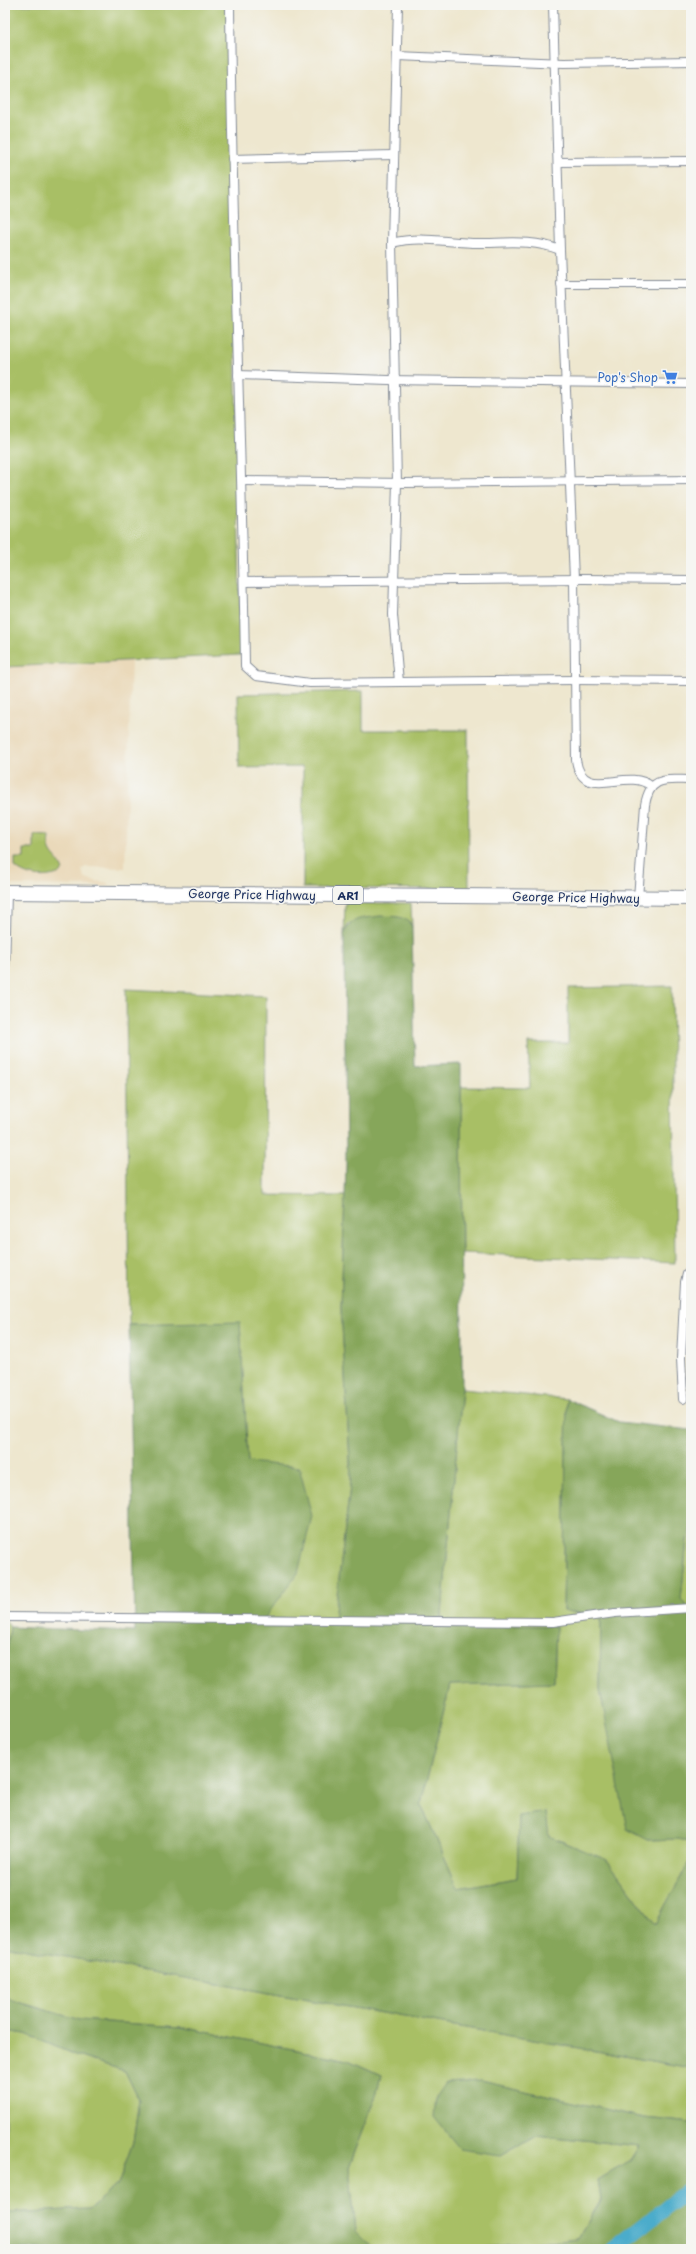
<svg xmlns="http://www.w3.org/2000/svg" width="696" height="2254" font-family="'Playpen Sans',sans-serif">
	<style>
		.built { fill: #ead9ba; fill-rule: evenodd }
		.green { fill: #a8bf65; stroke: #627762 }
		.forest { fill: #86a65a; stroke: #506a5c }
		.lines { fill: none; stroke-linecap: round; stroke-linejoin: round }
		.river { stroke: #4baccb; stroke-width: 16 }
		.minor-casing { stroke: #848b96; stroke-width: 10 }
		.trunk-casing { stroke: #848b96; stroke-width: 16 }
		.minor { stroke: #fff; stroke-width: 8 }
		.trunk { stroke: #fff; stroke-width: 14 }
		.labels { text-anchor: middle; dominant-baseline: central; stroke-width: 3; stroke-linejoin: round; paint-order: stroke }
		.shield { fill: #f6f6f2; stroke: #5d6b8a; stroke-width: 1 }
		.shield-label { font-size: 11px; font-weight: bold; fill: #1b2f5e }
		.shop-label { font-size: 12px; fill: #366cbe; stroke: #f6f6f2; text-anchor: end }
		.street-label { font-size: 12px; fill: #1b2f5e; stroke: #f6f6f2 }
	</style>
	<rect width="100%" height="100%" fill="#f6f6f2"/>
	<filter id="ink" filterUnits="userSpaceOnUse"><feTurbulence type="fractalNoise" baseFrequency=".025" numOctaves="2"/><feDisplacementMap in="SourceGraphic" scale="8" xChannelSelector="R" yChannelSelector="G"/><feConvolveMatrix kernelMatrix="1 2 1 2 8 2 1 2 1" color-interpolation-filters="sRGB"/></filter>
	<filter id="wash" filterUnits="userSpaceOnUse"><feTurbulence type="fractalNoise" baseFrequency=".012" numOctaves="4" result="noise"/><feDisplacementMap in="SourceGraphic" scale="16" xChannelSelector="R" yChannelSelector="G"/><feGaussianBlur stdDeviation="0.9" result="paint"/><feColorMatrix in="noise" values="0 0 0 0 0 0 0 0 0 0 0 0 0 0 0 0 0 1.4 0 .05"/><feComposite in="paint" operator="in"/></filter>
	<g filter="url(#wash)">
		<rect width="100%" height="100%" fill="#eee7cf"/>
		<path class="built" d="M131 661 125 868 85 867 82 870 84 877 91 880 108 883V886L5 885V667ZM49 836 52 877H42L21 872 15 867V858H24Z"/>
		<g class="green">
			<path d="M5 5H229L241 655 5 667Z"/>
			<path d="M363 691V730H468L469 889 303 888V767L239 768 238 694Z"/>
			<path d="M34 835 49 836C47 857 56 853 63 870L60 873C46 879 27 878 15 867V858H24V849H34Z"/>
			<path d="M345 903H411L412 927 409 921 348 924 344 935Z"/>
			<path d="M672 986 675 1263 462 1253 461 1087 530 1088 528 1043H568V988Z"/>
			<path d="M126 989 266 996 265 1195 345 1196 341 1308 351 1478 334 1620 264 1619 299 1467 248 1463 240 1323 129 1325Z"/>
			<path d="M462 1389 567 1399 563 1611 601 1614 600 1690 613 1753 648 1840 678 1839 691 1843V1859L655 1924 607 1860 549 1836 545 1812 519 1817 517 1878 458 1888 421 1804 450 1685 554 1682 556 1626 441 1625Z"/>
			<path d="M691 1529V1612L681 1599 687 1540Z"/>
			<path d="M5 1619 10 1627 5 1667Z"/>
			<path d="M5 1946 691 2068V2123L644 2118 481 2081 501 2155 536 2135 639 2146 630 2160 598 2179 601 2200 578 2238 481 2248 374 2249 356 2231 349 2168 376 2095 381 2075 348 2060 180 2027 79 2020 5 1998Z"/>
			<path d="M5 2031 26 2034 75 2055 125 2071 139 2100 133 2142 118 2184 89 2209 5 2213Z"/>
		</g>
		<g class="forest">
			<path d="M380 916C392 917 406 914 412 927L415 1066 461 1064 462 1389 441 1625 556 1626 554 1682 450 1685 421 1804 458 1888 517 1878 519 1816 546 1812 549 1836 607 1860 655 1924 691 1859V2068L5 1946V1667L10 1627 135 1632 129 1325 240 1322 248 1462 299 1467 312 1516 298 1573 264 1619 334 1620 351 1478 341 1308 346 1165 344 935C351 916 362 919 380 916Z"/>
			<path d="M567 1399 619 1422 691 1430V1529L687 1540 681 1599 691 1612V1843L678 1839 648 1840 627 1829 600 1690 601 1615 563 1611Z"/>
			<path d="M5 1998 79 2020 180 2027 348 2060 381 2075 376 2095 349 2168 356 2231 374 2249H5V2213L89 2209 118 2184 133 2142 139 2100 125 2071 75 2055 26 2034 5 2031Z"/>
			<path d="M481 2081 644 2118 691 2123V2249H428L481 2248 578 2238 601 2201 598 2179 630 2160 639 2146 536 2135 501 2155 460 2149 434 2117 436 2096 445 2083Z"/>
		</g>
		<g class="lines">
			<path class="river" d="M613 2249 691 2188"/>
		</g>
	</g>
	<g filter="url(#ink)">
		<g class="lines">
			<defs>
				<g id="minor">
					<path d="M230 5C232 226 242 446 245 666L256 676 310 683 574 680 691 681"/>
					<path d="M398 5 392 243 397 483 393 615 399 682"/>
					<path d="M553 5 560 250 574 579 576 760C583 804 626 766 651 786"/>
					<path d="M397 56 564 63 691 61"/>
					<path d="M232 159 393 155"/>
					<path d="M558 162 691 161"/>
					<path d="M392 243C420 235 449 243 478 243 507 243 532 239 560 250"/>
					<path d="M561 284H691"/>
					<path d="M238 375 388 380 691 384"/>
					<path d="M243 481 406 483 691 480"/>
					<path d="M244 582 584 579 691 580"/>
					<path d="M638 898 645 805C650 775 667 780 691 780"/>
					<path d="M5 972 7 892"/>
					<path d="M683 1399 681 1358 685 1282 687 1274 691 1271"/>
					<path d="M5 1617 553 1622 615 1613 691 1608"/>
				</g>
				<path id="trunk" d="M5 892 691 898"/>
			</defs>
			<use href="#minor" class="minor-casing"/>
			<use href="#trunk" class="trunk-casing"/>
			<use href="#minor" class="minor"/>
			<use href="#trunk" class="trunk"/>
		</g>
	</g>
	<defs>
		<symbol id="supermarket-bare" viewBox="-9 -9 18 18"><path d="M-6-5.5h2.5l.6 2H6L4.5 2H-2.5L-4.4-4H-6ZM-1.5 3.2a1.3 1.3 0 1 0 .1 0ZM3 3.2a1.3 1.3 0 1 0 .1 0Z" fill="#3f7fe0" stroke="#f6f6f2" stroke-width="2.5" paint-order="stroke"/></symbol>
	</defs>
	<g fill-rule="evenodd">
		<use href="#supermarket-bare" x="659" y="366" width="22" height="22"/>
	</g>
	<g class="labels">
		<rect class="shield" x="333" y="886" width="30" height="18" rx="3"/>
		<g class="shield-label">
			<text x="348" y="895">AR1</text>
		</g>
		<g class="shop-label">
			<text x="658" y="377">Pop's Shop</text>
		</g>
		<g class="street-label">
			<text transform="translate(252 894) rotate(1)">George Price Highway</text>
			<text transform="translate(576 897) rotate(1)">George Price Highway</text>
		</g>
	</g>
	<rect width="696" height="2254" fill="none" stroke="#f6f6f2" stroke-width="20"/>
</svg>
